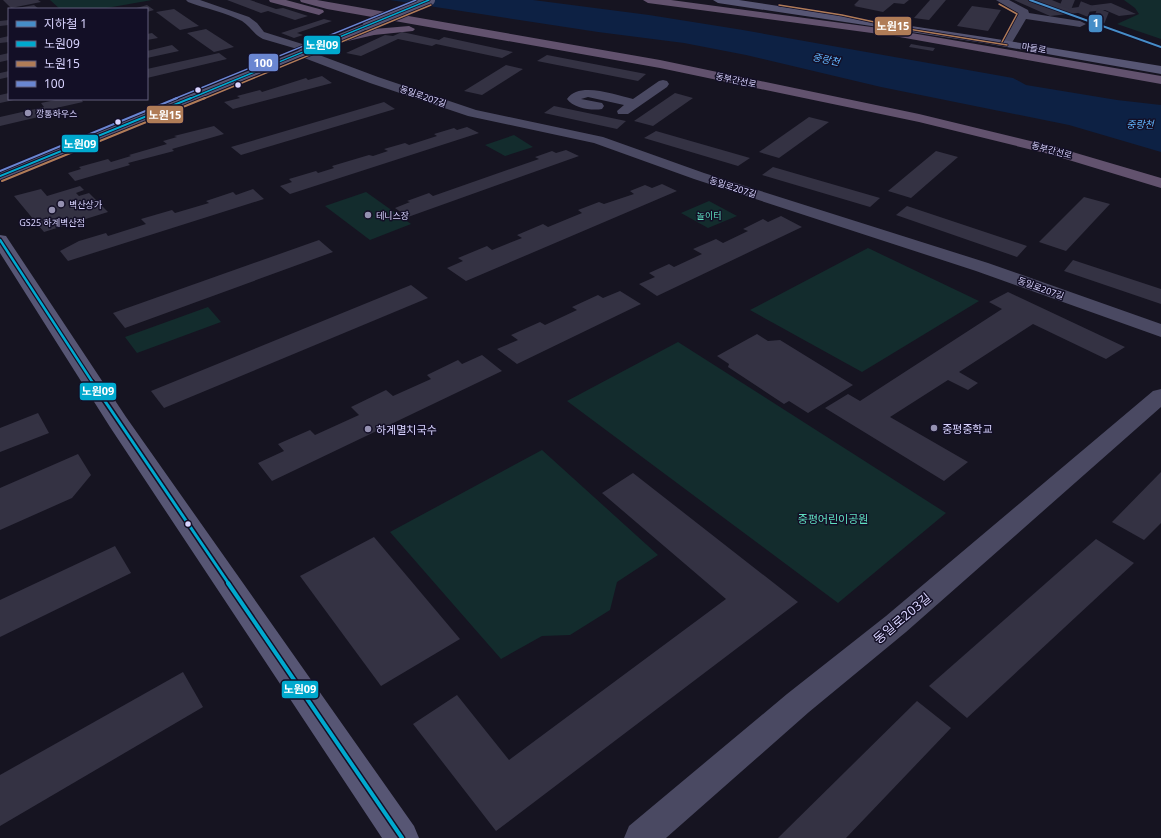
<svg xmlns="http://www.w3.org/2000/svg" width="1161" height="838" font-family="'Noto Sans','Noto Sans KR',sans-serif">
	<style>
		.green { fill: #132c2d }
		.water { fill: #0d2144 }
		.building { fill: #343243 }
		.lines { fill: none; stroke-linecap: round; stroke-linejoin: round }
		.tertiary-tunnel { stroke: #333142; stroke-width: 12; stroke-dasharray: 12 6; stroke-linecap: butt }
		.minor { fill: #4a4962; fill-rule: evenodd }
		.tertiary { fill: #4a4962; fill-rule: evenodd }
		.secondary { fill: #575674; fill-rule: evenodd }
		.trunk { fill: #62526e; fill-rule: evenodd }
		.secondary-bridge { stroke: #575674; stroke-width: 12 }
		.bus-1-far4-casing { stroke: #130f26; stroke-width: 3 }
		.bus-1-far3-casing { stroke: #130f26; stroke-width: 4 }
		.bus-1-far2-casing { stroke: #130f26; stroke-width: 5 }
		.bus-1-far1-casing { stroke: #130f26; stroke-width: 6 }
		.bus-1-casing { stroke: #130f26; stroke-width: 7 }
		.bus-2-far1-casing { stroke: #130f26; stroke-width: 3 }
		.bus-2-casing { stroke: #130f26; stroke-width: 4 }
		.bus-3-far1-casing { stroke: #130f26; stroke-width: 3 }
		.bus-3-casing { stroke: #130f26; stroke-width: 4 }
		.bus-1-far4 { stroke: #00a9ce; stroke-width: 1.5 }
		.bus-1-far3 { stroke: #00a9ce; stroke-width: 2 }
		.bus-1-far2 { stroke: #00a9ce; stroke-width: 2.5 }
		.bus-1-far1 { stroke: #00a9ce; stroke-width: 3 }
		.bus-1 { stroke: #00a9ce; stroke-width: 4 }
		.bus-2-far1 { stroke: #b07c57; stroke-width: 1.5 }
		.bus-2 { stroke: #b07c57; stroke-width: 2 }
		.bus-3-far1 { stroke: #6a86d1; stroke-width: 1.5 }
		.bus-3 { stroke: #6a86d1; stroke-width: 2 }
		.metro-1-casing { stroke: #130f26; stroke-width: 3.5 }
		.metro-1 { stroke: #468ec8; stroke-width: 2 }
		.bus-dot { fill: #d9d4ff; stroke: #130f26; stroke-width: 1.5 }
		.poi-dot { fill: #9591b1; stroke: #130f26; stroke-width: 1.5 }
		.labels { text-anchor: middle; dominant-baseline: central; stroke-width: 3; stroke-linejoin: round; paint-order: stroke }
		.far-street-label { font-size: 9px; fill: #d9d4ff; stroke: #130f26 }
		.far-poi-label { font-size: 9px; fill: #d9d4ff; stroke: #130f26; text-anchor: start }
		.far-park-label { font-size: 9px; fill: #5fe0c0; stroke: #130f26 }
		.far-water-label { font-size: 10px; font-style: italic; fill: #62b6ff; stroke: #130f26 }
		.poi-label { font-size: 11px; fill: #d9d4ff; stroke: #130f26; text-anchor: start }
		.park-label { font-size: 11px; fill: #5fe0c0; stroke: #130f26 }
		.near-street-label { font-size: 13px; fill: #d9d4ff; stroke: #130f26 }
		.line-badge { stroke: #130f26; stroke-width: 1.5 }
		.badge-label { font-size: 11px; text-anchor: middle; font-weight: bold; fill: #fff }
	</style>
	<rect width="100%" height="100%" fill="#161421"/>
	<g class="green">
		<path d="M50 0H152L101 9H60Z"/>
		<path d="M1124 0H1161V39L1117 24 1139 14 1135 8Z"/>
		<path d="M514 135 533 147 505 156 485 145Z"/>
		<path d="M366 192 411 224 370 240 325 206Z"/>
		<path d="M709 201 737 216 708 228 681 213Z"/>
		<path d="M868 248 979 301 862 372 750 310Z"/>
		<path d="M208 307 221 322 137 353 125 337Z"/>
		<path d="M678 342 946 513 838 603 567 401Z"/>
		<path d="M542 450 658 555 617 582 610 610 570 635 542 636 501 659 390 532Z"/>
	</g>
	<path class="water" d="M390 0H533L649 15 743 30 1013 78 1026 85 1117 100 1161 105V152L1069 125 881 87 746 55 684 43 598 32Z"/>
	<g class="building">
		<path d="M3 0H38L41 2 11 8Z"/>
		<path d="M227 0H250L276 9 283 8 308 16 295 20 268 11 261 13Z"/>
		<path d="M859 0H909L904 4 894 3 883 12 854 6 856 5H854Z"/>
		<path d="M930 0H946L929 20 914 18Z"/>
		<path d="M1014 0H1052L1071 8 1111 3 1136 14 1119 16 1105 10 1050 16Z"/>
		<path d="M34 5 39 9 17 8Z"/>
		<path d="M147 5 154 10 147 12V9H133Z"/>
		<path d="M972 6 1001 10 988 31 957 26Z"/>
		<path d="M174 9 199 26 180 30 156 12Z"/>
		<path d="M324 19 332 21 297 33 303 35 294 38 281 33Z"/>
		<path d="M9 20V25L0 26V21Z"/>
		<path d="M206 29 234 47 214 52 187 33Z"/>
		<path d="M402 32 439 40 444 37 513 52 502 58 436 44 432 46 398 39 361 56 346 53 385 35 393 36Z"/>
		<path d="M152 33 158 38 147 40V34Z"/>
		<path d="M9 36V42L0 43V38Z"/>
		<path d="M911 44 922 46 935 48 933 51 909 47Z"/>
		<path d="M172 45 179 51 147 58V51Z"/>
		<path d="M9 53V60L0 62V55Z"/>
		<path d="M219 53 227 59 147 78V69Z"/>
		<path d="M547 55 646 74 638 81 537 61Z"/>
		<path d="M506 65 523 69 482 95 464 91Z"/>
		<path d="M9 71V77L0 79V73Z"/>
		<path d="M322 76 332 83 233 109 224 102 240 98 237 96 260 90 262 92 306 78 308 80Z"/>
		<path d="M9 93V99L14 100 0 103V95Z"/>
		<path d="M675 93 693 98 653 126 634 121Z"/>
		<path d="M60 99H81L83 102 47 110 51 114 0 126V117L44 107 41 103Z"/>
		<path d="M384 102 395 109 241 155 231 147Z"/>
		<path d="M554 106 626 121 617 129 544 113Z"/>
		<path d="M809 117 829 122 779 158 759 152Z"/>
		<path d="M214 126 224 134 172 149 174 151 128 163 130 165 75 181 68 173 81 169 79 167 108 159 111 162 131 156 129 155 167 144 163 141 177 137 174 136Z"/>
		<path d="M467 127 479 133 290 194 280 186 292 182 289 179 316 171 318 173 334 168 332 166 369 155 373 156 388 151 384 149 405 143 409 145 437 136 434 134 454 128 457 130Z"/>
		<path d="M656 131 750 158 738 166 644 138Z"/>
		<path d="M566 150 579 156 408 217 395 208 410 202 407 201 429 193 433 196 539 159 535 157 552 151 556 153Z"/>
		<path d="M936 151 958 157 911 198 888 191Z"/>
		<path d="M773 167 880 198 870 207 762 175Z"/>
		<path d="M662 184 677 191 466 281 447 268 463 261 458 258 487 246 492 250 522 238 517 235 543 224 548 227 582 213 578 210 599 202 604 204 634 194 630 191 645 185 652 188Z"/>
		<path d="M80 186 84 190 76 193 79 196 89 193 108 212 44 232 14 196 41 189 47 196Z"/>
		<path d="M253 189 264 199 68 261 60 251 79 241 106 233 108 236 146 224 141 219 172 210 175 213 209 203 206 201 233 192 236 195Z"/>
		<path d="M1084 197 1110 204 1066 251 1039 242Z"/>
		<path d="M907 206 1027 246 1017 257 896 215Z"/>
		<path d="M781 216 802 227 657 296 639 284 655 277 649 273 669 264 674 267 702 254 693 249 716 239 723 243 748 231 743 229 763 219 768 222Z"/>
		<path d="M319 240 333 252 125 328 113 313Z"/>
		<path d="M1073 260 1161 289V304L1064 271Z"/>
		<path d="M411 285 428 298 164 408 151 391Z"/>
		<path d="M620 291 641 304 517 364 497 349 518 340 511 335 540 322 545 325 577 310 572 307 598 295 603 298Z"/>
		<path d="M1008 292 1125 347 1106 359 1033 324 959 372 978 383 968 390 948 380 890 417 968 462 944 481 825 408 848 394 860 401 1002 309 989 302Z"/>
		<path d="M757 334 768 341 780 340 853 385 808 413 789 401 784 404 728 367 729 364 717 356Z"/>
		<path d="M482 355 502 371 272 481 258 463 284 451 278 444 310 430 315 435 359 415 351 407 386 390 393 396 431 379 427 375 458 360 462 364Z"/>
		<path d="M38 413 49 433 0 452V428Z"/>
		<path d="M78 454 91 475 72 498 0 530V488Z"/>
		<path d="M1161 472V523L1144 540 1112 522Z"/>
		<path d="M633 473 798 602 496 831 413 724 457 695 509 760 726 599 602 493Z"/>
		<path d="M374 537 460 639 381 686 300 576Z"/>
		<path d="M1096 539 1134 563 967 718 929 686Z"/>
		<path d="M115 546 131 573 0 637V600Z"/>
		<path d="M183 672 203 707 0 826V775Z"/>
		<path d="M917 701 951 728 846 838H778Z"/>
	</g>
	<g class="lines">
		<path class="tertiary-tunnel" d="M1062 0 1109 19 1108 20"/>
		<g class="minor">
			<path d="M186 0H200L249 17 257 23 264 32 315 48 317 50 311 53 263 39C254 35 250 26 242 21 227 13 204 8 188 2Z"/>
			<path d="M663 80 667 81 669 84 667 87 628 114H618L617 111 624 105 588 97 581 99 602 103 604 106 602 109C592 111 573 108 567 99 579 81 615 95 633 99L659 81Z"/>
		</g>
		<g class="tertiary">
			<path d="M996 0H1009L1028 10 1029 13 1080 21 1086 24 1080 27 1026 19 1010 46H1002L1000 44 1018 13Z"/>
			<path d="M303 49 378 77 476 110 603 137 704 173 988 263 1161 324V337L976 271 694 179 594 143 468 116 370 83 299 56 297 53 299 50Z"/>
			<path d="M1161 389V407L906 632 809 712 666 838H624L629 826 787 694 886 616 1153 391Z"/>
		</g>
		<g class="secondary">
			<path d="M713 0H739L984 37 1161 66V74L984 43 718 3Z"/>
			<path d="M369 22 375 25 373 27 0 181V171Z"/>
			<path d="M0 235 6 236 126 417 414 826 419 838H382L110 427 0 253Z"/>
		</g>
		<g class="trunk">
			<path d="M269 0H286L323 10 324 12 319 15 270 2Z"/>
			<path d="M300 0H317L660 60 919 114 1059 148 1161 178V188L1049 154 919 122 660 68 327 9 301 2Z"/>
			<path d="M643 0H671L894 30 1161 76V84L894 36 648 3Z"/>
			<path d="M409 26 415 29 413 31 374 35 326 46 322 45 320 43 322 41 374 29Z"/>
		</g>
		<path class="secondary-bridge" d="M369 25 429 0"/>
		<defs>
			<path id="bus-1-far4" d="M189 99 429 0"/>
			<path id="bus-1-far3" d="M0 176 191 98"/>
			<path id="bus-1-far2" d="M0 240 93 383"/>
			<path id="bus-1-far1" d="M92 382 229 584"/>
			<path id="bus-1" d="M228 583 402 838"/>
			<g id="bus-2-far1">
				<path d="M999 4 1017 14 1002 42"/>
				<path d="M779 5 842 15 902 28 1007 45"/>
				<path d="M203 99 431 5"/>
			</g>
			<path id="bus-2" d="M2 181 205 98"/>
			<path id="bus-3-far1" d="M174 99 416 0"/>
			<path id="bus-3" d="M0 171 177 98"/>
		</defs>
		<use href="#bus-1-far4" class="bus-1-far4-casing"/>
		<use href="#bus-1-far3" class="bus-1-far3-casing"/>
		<use href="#bus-1-far2" class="bus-1-far2-casing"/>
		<use href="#bus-1-far1" class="bus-1-far1-casing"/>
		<use href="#bus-1" class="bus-1-casing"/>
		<use href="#bus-2-far1" class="bus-2-far1-casing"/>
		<use href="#bus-2" class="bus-2-casing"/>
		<use href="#bus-3-far1" class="bus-3-far1-casing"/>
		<use href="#bus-3" class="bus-3-casing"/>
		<use href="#bus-1-far4" class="bus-1-far4"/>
		<use href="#bus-1-far3" class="bus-1-far3"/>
		<use href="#bus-1-far2" class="bus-1-far2"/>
		<use href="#bus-1-far1" class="bus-1-far1"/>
		<use href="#bus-1" class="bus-1"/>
		<use href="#bus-2-far1" class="bus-2-far1"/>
		<use href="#bus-2" class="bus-2"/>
		<use href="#bus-3-far1" class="bus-3-far1"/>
		<use href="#bus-3" class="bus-3"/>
		<defs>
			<path id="metro-1" d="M1030 0 1161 47"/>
		</defs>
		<use href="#metro-1" class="metro-1-casing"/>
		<use href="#metro-1" class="metro-1"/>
	</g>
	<g class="bus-dot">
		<circle cx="238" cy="85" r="3.5"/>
		<circle cx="198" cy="90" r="3.5"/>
		<circle cx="118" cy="122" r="3.5"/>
		<circle cx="188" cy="524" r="3.5"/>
	</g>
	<g class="poi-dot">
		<circle cx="28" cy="113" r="4"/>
		<circle cx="61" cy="204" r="4"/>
		<circle cx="52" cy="210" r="4"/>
		<circle cx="368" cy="215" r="4"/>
		<circle cx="934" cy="428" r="4"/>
		<circle cx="368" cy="429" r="4"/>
	</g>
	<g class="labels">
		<g class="far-street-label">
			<text transform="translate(1034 48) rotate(9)">마들로</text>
			<text transform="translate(736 80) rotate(12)">동부간선로</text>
			<text transform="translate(423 96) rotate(19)">동일로207길</text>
			<text transform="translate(1052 150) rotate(15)">동부간선로</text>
			<text transform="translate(733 187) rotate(18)">동일로207길</text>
			<text transform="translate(1041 288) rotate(20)">동일로207길</text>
		</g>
		<g class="far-poi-label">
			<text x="36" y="113">깡통하우스</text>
			<text x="69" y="204">벽산상가</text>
			<text x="376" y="215">테니스장</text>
			<text x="52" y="222" text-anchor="middle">GS25 하계벽산점</text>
		</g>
		<g class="far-park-label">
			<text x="709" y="215">놀이터</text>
		</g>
		<g class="far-water-label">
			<text transform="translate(826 59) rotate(12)">중랑천</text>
			<text x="1140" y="124">중랑천</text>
		</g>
		<g class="poi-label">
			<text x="942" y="428">중평중학교</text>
			<text x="376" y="429">하계멸치국수</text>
		</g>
		<g class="park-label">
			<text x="833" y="518">중평어린이공원</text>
		</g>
		<g class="near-street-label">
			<text transform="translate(902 618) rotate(-40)">동일로203길</text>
		</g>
	</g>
	<g class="line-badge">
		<rect x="1088" y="14" width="15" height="19" rx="4" fill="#468ec8"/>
		<rect x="874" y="16" width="38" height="20" rx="4" fill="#b07c57"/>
		<rect x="303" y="35" width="38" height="20" rx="4" fill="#00a9ce"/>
		<rect x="248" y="53" width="31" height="19" rx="4" fill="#6a86d1"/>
		<rect x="146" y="105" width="38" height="19" rx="4" fill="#b07c57"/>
		<rect x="61" y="134" width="38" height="19" rx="4" fill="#00a9ce"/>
		<rect x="79" y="382" width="38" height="19" rx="4" fill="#00a9ce"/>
		<rect x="281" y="680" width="38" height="19" rx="4" fill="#00a9ce"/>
	</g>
	<g class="badge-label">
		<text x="1096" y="27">1</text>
		<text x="893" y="30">노원15</text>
		<text x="322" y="49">노원09</text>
		<text x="263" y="67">100</text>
		<text x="165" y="119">노원15</text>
		<text x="80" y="148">노원09</text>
		<text x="98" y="395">노원09</text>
		<text x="300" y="693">노원09</text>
	</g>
	<rect x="8" y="8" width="140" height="92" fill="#130f26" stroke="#625e7d"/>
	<rect x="16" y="21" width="20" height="6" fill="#468ec8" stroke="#625e7d"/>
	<text x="44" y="28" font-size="12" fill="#d9d4ff">지하철 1</text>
	<rect x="16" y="41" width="20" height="6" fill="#00a9ce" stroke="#625e7d"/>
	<text x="44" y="48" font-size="12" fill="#d9d4ff">노원09</text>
	<rect x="16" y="61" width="20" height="6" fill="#b07c57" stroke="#625e7d"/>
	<text x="44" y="68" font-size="12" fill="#d9d4ff">노원15</text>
	<rect x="16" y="81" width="20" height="6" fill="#6a86d1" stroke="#625e7d"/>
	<text x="44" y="88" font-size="12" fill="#d9d4ff">100</text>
</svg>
